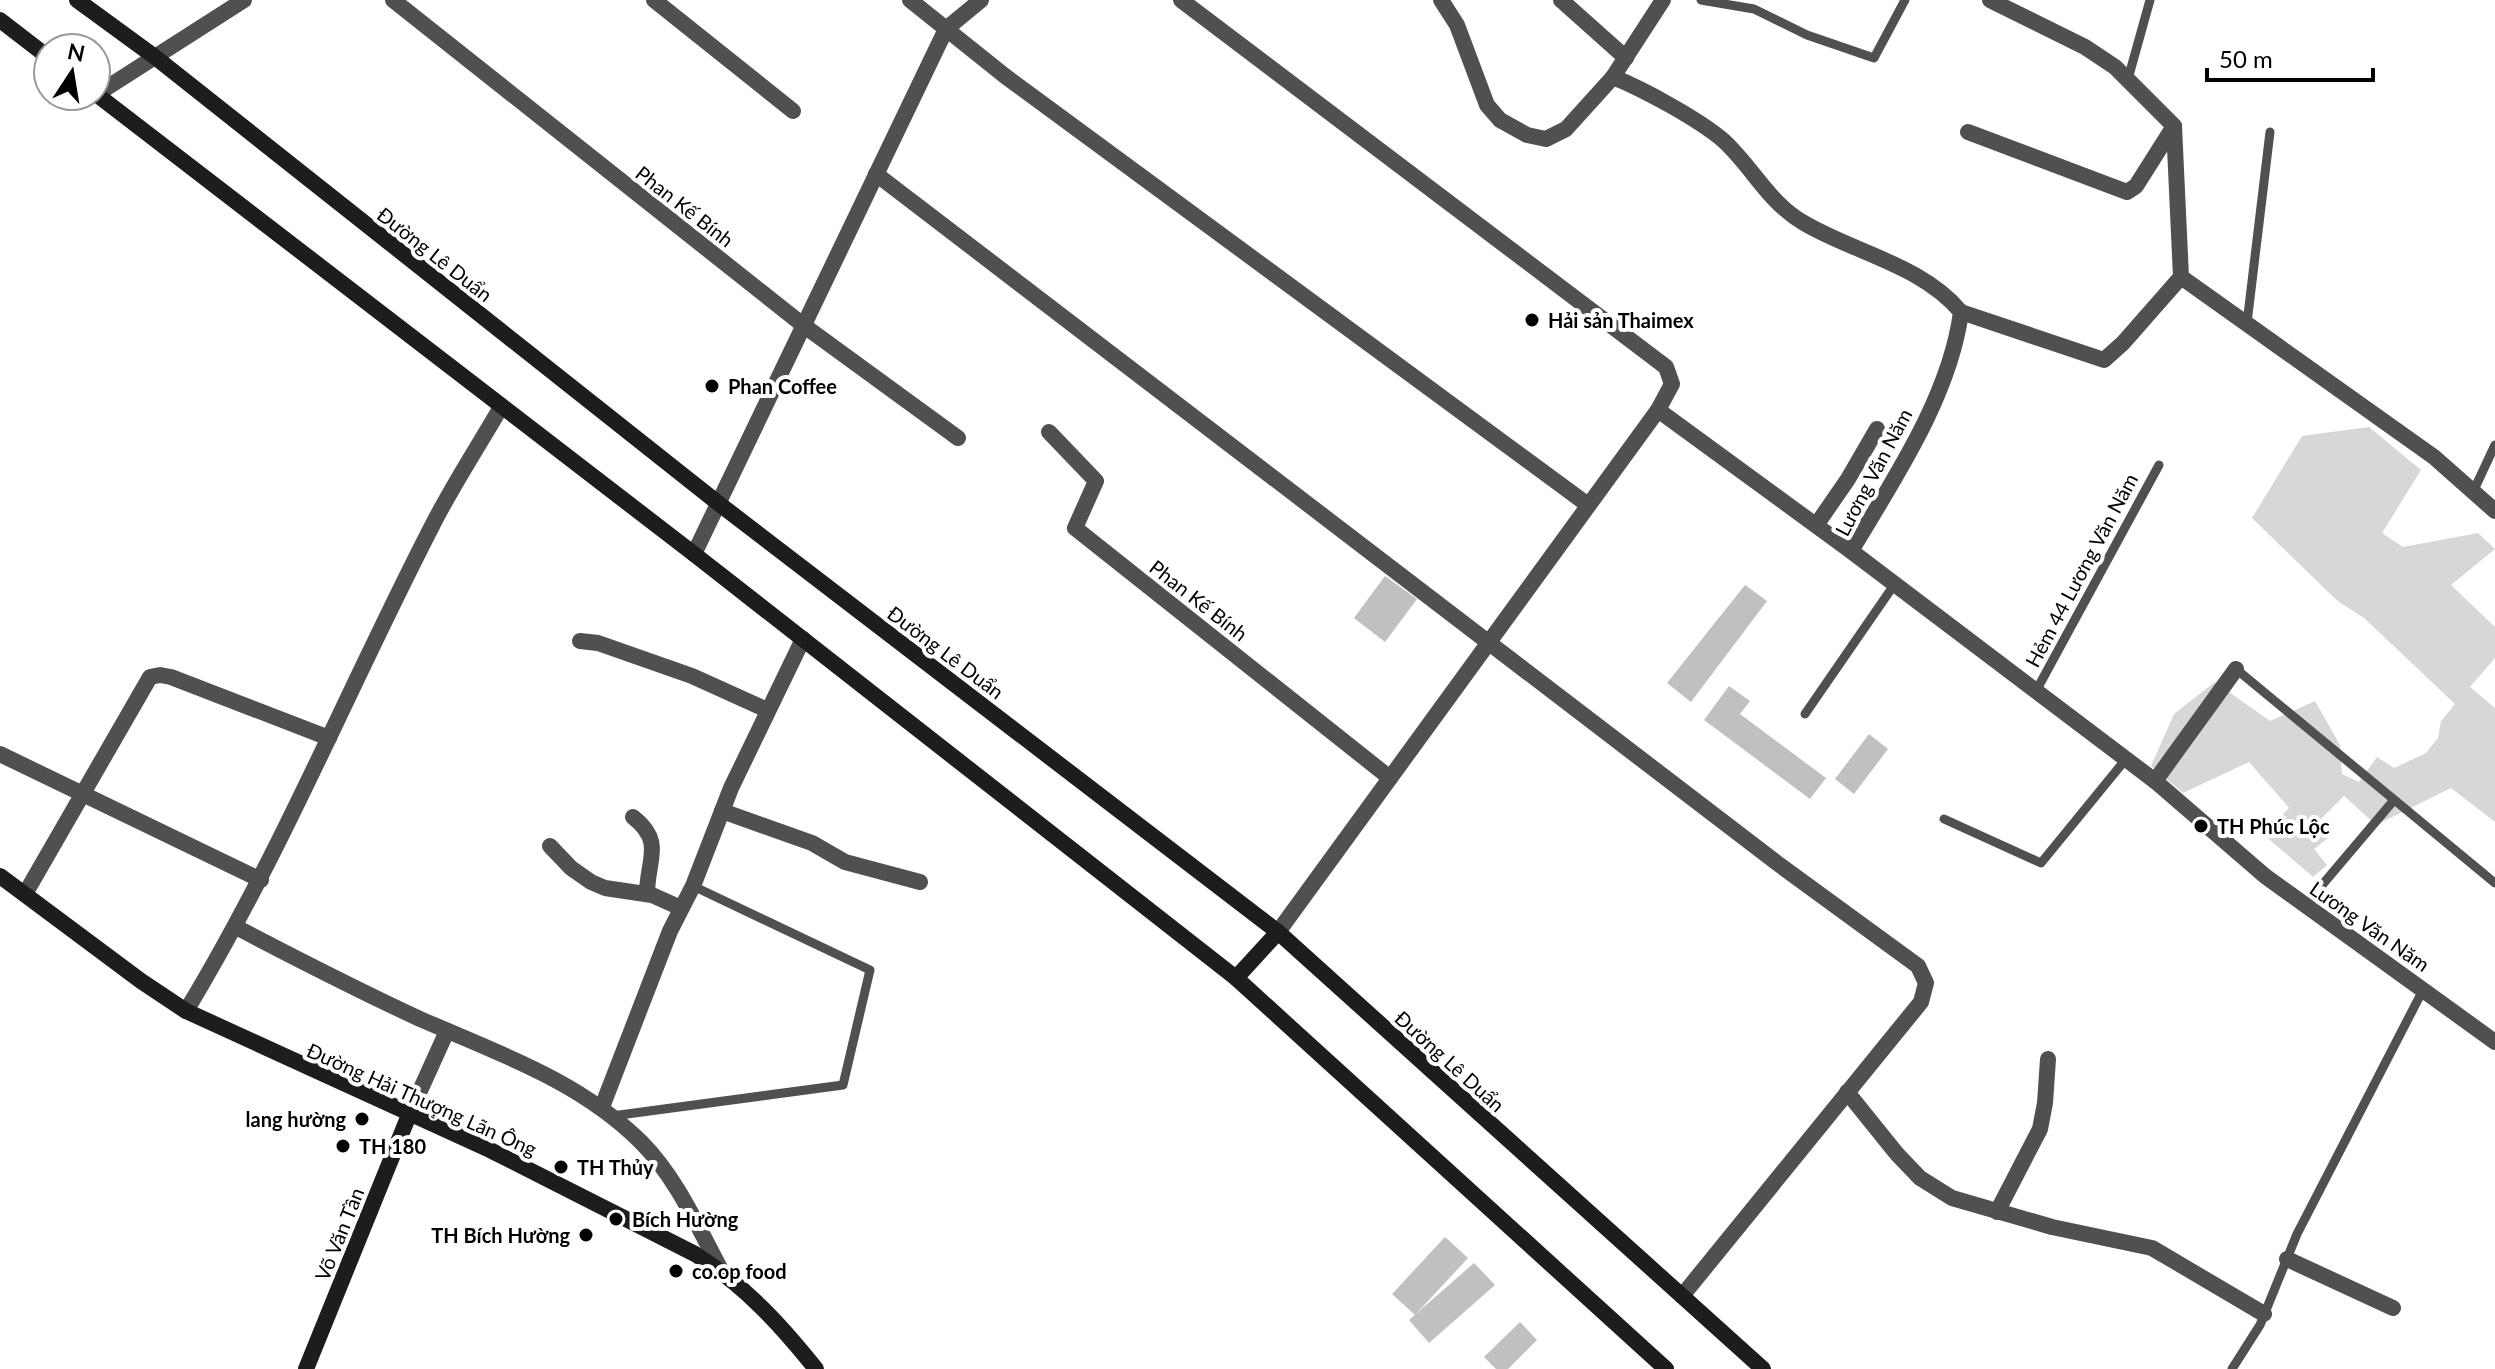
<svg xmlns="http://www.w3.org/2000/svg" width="2495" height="1369" font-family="Lato,sans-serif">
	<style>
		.green { fill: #d7d7d7 }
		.building { fill: #c0c0c0 }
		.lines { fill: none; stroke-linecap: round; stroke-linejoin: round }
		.lane { stroke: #505050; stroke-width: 9 }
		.street { stroke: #505050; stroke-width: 16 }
		.secondary { stroke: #1d1d1d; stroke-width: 16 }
		.poi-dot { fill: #000; stroke: #fff; stroke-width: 3 }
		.labels { text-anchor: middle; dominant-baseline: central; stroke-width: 8; stroke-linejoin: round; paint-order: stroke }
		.street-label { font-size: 20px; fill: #000; stroke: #fff }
		.poi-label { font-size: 20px; font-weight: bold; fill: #000; stroke: #fff; text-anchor: start }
	</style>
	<rect width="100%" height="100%" fill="#fff"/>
	<path class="green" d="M2369 427 2421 470 2382 533 2403 547 2478 533 2495 549 2451 585 2495 627V658L2470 687 2495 708V822L2451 788 2376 825 2344 796 2318 822 2332 835 2314 849 2327 865 2313 877 2264 835 2289 808 2249 762 2183 793 2151 766 2174 714 2215 682 2270 721 2315 701 2340 745 2342 774 2359 782 2377 757 2394 768 2426 753 2438 738 2441 721 2455 704 2364 618 2339 602 2324 588 2252 518 2302 436Z"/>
	<g class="building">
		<path d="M1385 576 1417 599 1385 642 1354 618Z"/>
		<path d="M1745 585 1767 601 1691 702 1667 683Z"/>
		<path d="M1729 686 1750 701 1740 714 1826 778 1810 799 1704 720Z"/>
		<path d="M1869 734 1888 749 1854 794 1835 779Z"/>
		<path d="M1445 1237 1468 1258 1415 1315 1392 1294Z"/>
		<path d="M1474 1263 1495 1285 1429 1343 1409 1320Z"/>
		<path d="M1520 1322 1537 1340 1508 1369H1496L1484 1357Z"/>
	</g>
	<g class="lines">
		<g class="lane">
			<path d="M1701 0 1754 9 1807 35 1874 58 1905 0"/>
			<path d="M2128 79 2150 0"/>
			<path d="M2247 323 2270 132"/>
			<path d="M2473 492 2495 445"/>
			<path d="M2236 669 2495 883"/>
			<path d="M2036 691 2159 465"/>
			<path d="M1805 714 1894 585"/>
			<path d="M1944 819 2041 863 2126 759"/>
			<path d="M2306 904 2394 800"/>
			<path d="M612 1116 843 1085 870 970 693 886"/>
			<path d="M2232 1369 2260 1325 2297 1234 2424 988"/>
		</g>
		<g class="street">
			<path d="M393 0 803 325 958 438"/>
			<path d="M654 0 793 111"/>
			<path d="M910 0 1005 76 1588 505"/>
			<path d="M1181 0 1666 367 1672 384 1658 410 1278 932"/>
			<path d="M1441 0 1457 25 1487 105 1500 120 1527 135 1546 139 1566 129 1613 77C1643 89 1700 120 1724 141 1753 168 1769 203 1804 223 1855 253 1922 265 1961 312 1950 396 1894 479 1851 551L2155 781 2265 876 2495 1042"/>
			<path d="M1561 0 1626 58"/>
			<path d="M1990 0 2085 47 2115 67 2174 126 2181 277 2434 457 2495 511"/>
			<path d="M1613 77 1663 0"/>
			<path d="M97 94 244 0"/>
			<path d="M1968 132 2127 192 2136 186 2174 126"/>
			<path d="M876 174 1777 863 1918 966 1926 983 1921 1002 1682 1296"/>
			<path d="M1961 312 2104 360 2123 343 2181 277"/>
			<path d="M1658 410 1851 551"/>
			<path d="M1049 432 1096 481 1075 528 1390 778"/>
			<path d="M1817 524 1848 479 1877 429"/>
			<path d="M694 554 946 29 981 0"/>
			<path d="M580 641 598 643 692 676 767 710"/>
			<path d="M0 754 261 880"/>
			<path d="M2155 781 2236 669"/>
			<path d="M722 811 812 843 845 862 920 882"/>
			<path d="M633 817C665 842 647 860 647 894"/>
			<path d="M550 846 571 868 591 882 605 888 652 895 681 908"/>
			<path d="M25 894 150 677 160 675 171 677 329 738"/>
			<path d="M236 927C297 959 358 990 420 1019 498 1053 580 1081 641 1142 676 1177 698 1227 721 1270"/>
			<path d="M186 1011C280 856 348 689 431 528 452 486 478 447 501 407"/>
			<path d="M1847 1092 1897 1154 1920 1178 1952 1198 2052 1227 2152 1248 2264 1314"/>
			<path d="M602 1107 670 931 693 886 731 788 803 639"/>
			<path d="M409 1115 447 1031"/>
			<path d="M1997 1212 2040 1129 2045 1103 2048 1059"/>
			<path d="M2287 1259 2393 1308"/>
		</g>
		<g class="secondary">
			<path d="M77 0 155 57 718 503 1278 932 1763 1369"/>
			<path d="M0 20 48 57"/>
			<path d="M96 94 694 554 1236 978 1666 1369"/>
			<path d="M0 876 141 981 186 1011 490 1150 695 1254C744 1285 780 1324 816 1369"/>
			<path d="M1236 978 1278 932"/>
			<path d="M306 1369 409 1115"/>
		</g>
	</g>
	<g class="poi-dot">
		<circle cx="1532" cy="320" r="8"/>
		<circle cx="712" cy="386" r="8"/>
		<circle cx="2201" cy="826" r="8"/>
		<circle cx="362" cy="1119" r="8"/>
		<circle cx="343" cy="1146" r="8"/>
		<circle cx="561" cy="1167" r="8"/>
		<circle cx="616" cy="1219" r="8"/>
		<circle cx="586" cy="1235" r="8"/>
		<circle cx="676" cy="1271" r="8"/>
	</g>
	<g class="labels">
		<g class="street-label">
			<text transform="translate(685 206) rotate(38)">Phan Kế Bính</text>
			<text transform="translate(435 254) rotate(38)">Đường Lê Duẩn</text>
			<text transform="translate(1873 472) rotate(-62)">Lương Văn Năm</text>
			<text transform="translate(2081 570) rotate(-62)">Hẻm 44 Lương Văn Năm</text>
			<text transform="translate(1199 600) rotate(38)">Phan Kế Bính</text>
			<text transform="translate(946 652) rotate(37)">Đường Lê Duẩn</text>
			<text transform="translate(2370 926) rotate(35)">Lương Văn Năm</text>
			<text transform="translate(1450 1061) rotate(42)">Đường Lê Duẩn</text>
			<text transform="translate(422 1099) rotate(24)">Đường Hải Thượng Lãn Ông</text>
			<text transform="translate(339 1234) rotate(-68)">Võ Văn Tần</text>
		</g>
		<g class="poi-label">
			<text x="1548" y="320">Hải sản Thaimex</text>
			<text x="728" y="386">Phan Coffee</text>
			<text x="2217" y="826">TH Phúc Lộc</text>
			<text x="346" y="1119" text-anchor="end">lang hường</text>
			<text x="359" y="1146">TH 180</text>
			<text x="577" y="1167">TH Thủy</text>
			<text x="632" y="1219">Bích Hường</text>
			<text x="570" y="1235" text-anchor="end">TH Bích Hường</text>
			<text x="692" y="1271">co.op food</text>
		</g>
	</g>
	<g transform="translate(72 72) rotate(12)"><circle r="38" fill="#ffffff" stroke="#999999" stroke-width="2"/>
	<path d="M0-6L14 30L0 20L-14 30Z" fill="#000000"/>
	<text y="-12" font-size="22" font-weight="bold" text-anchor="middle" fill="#000000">N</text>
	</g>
	<path d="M2207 68v12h166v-12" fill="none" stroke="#000000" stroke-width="4"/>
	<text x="2219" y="68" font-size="24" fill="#000000" stroke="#ffffff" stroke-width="6" paint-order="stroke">50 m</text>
</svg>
